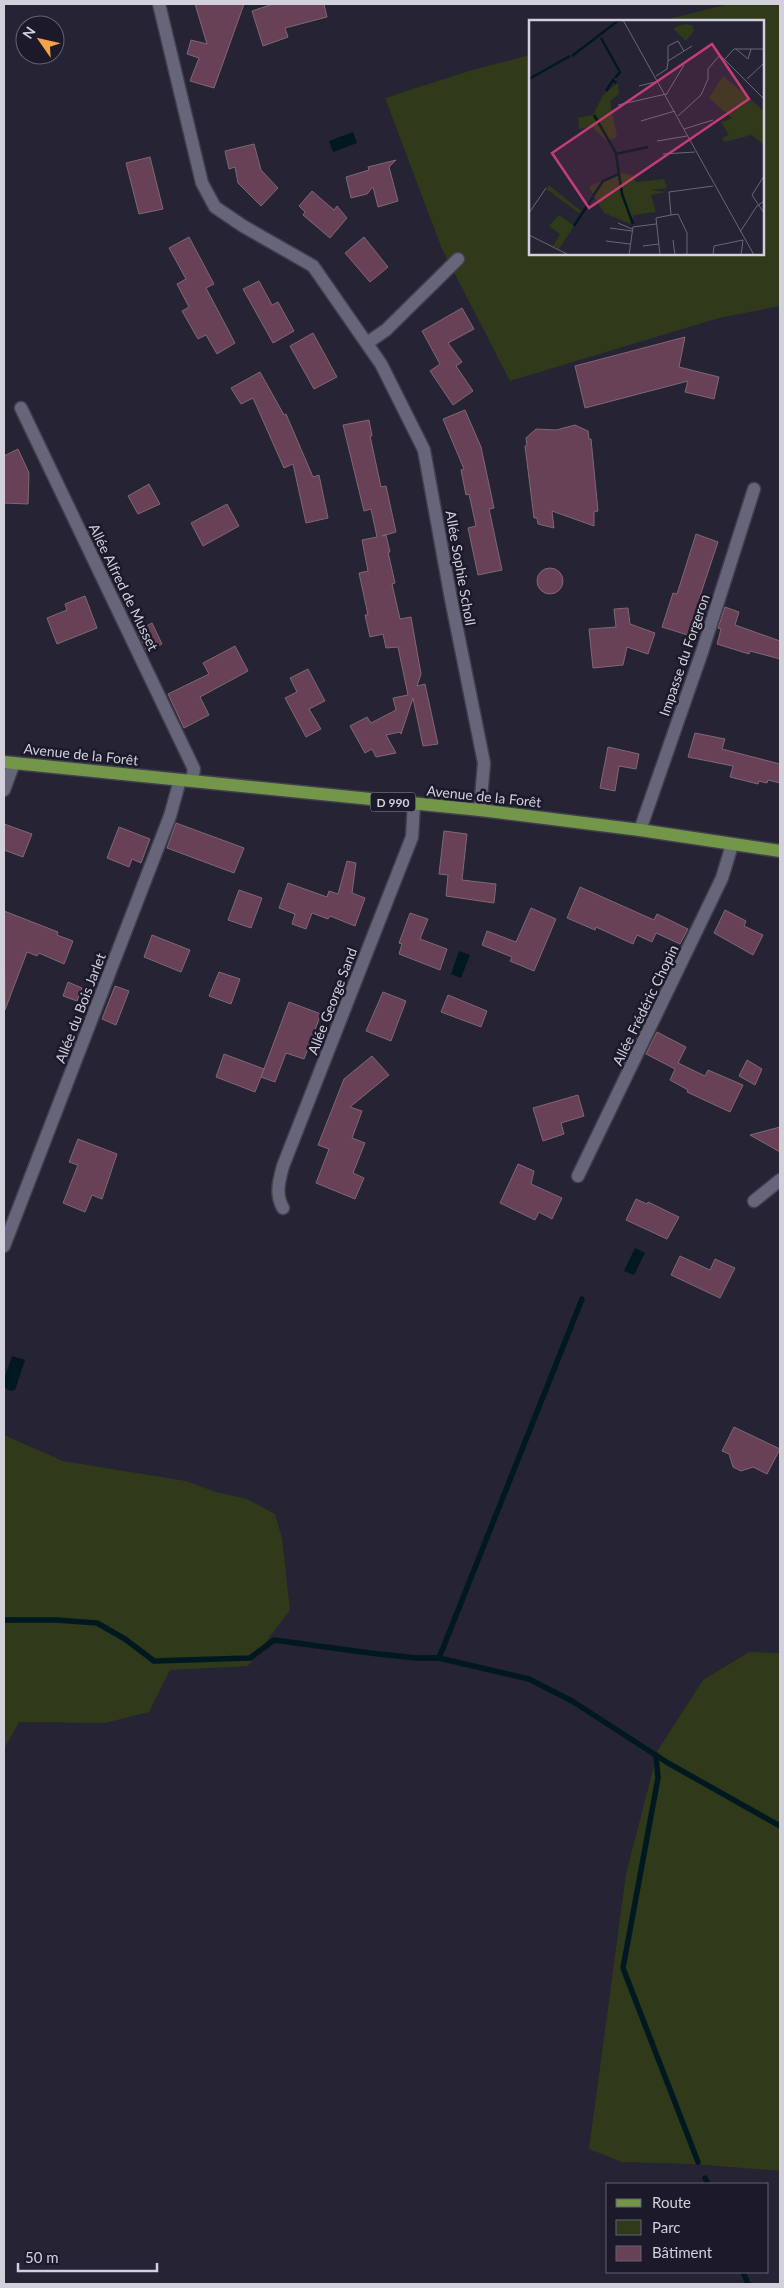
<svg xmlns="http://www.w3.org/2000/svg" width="784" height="2288" font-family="Lato,sans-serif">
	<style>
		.green { fill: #303919 }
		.water { fill: #001920 }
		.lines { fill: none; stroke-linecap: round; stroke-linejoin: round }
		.stream { stroke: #001920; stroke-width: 5.5 }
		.building { fill: #694156; stroke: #7e6873 }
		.street-casing { stroke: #413f4e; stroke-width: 15 }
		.primary-casing { stroke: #413f4e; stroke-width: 15 }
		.street { stroke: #676579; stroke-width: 12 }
		.primary { stroke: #739648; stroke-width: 12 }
		.labels { text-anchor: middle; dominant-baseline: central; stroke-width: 5; stroke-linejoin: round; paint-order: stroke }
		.shield { fill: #1c1a2a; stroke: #9b99a6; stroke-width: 1 }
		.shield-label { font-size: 12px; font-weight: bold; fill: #d1d0db }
		.street-label { font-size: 14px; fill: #d1d0db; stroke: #1c1a2a }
		.inset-river { fill: none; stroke: #001920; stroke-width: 2.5 }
		.inset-road { fill: none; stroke: #6a6877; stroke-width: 1 }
		.view { fill: #c53d75; fill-opacity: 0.15; stroke: #c53d75; stroke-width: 2.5 }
		.inset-edge { fill: none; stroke: #d1d0db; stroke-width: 2.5 }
	</style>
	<rect width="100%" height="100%" fill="#252334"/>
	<g class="green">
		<path d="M729 4H780V306L719 318 510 381 442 249 385 98 472 70 530 55V254H763V21H661Z"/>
		<path d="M4 1435 63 1461 186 1481 216 1492 247 1499 275 1514 282 1538 290 1610 248 1666 170 1670 149 1712 105 1723 19 1722 4 1749Z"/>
		<path d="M749 1652 780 1653V2171L693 2164 622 2162 589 2149 626 1874 658 1750 703 1680Z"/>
	</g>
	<g class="water">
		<path d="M353 132 357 143 333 152 329 141Z"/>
		<path d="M459 951 470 955 461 978 451 974Z"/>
		<path d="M635 1248 645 1253 634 1275 624 1271Z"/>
		<path d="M12 1356 25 1360 15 1390 10 1391 4 1387V1379Z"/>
	</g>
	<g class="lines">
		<g class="stream">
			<path d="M582 1299 439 1658 529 1679 572 1701 668 1763 780 1826"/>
			<path d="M4 1620H56L97 1623 125 1639 154 1661 250 1658 274 1640 370 1653 416 1658H439"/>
			<path d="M656 1755 658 1778 623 1968 698 2162"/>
			<path d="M705 2178 708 2184"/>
			<path d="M743 2272 748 2284"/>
		</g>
	</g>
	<g class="building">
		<path d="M195 4H244L214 88 190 81 199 58 187 54 191 40 207 44Z"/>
		<path d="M273 4H324L327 17 285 28 288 37 263 46 252 11Z"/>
		<path d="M254 144 261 170 278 188 261 206 238 183 235 167 229 169 225 151Z"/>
		<path d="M150 157 163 209 139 214 126 163Z"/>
		<path d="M396 160 389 167 398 201 378 207 373 187 367 194 351 198 346 177 369 170 368 167Z"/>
		<path d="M312 191 334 210 337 206 347 218 330 238 303 215 305 212 299 206Z"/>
		<path d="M189 237 214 284 206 288 235 343 217 354 206 335 198 339 182 311 189 307 177 284 186 279 169 248Z"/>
		<path d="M364 237 388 267 370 282 345 253Z"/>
		<path d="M259 281 272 305 278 302 294 331 273 343 243 289Z"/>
		<path d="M462 308 474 329 448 343 462 362 456 366 473 391 453 405 430 371 440 364 422 331Z"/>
		<path d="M313 333 337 377 314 389 290 346Z"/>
		<path d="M685 337 679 367 719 377 714 399 685 392 688 381 585 408 575 366Z"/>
		<path d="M260 372 284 415 286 414 313 477 319 475 328 518 306 523 293 464 284 468 253 398 241 404 231 388Z"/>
		<path d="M465 410 481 447 494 508 489 509 502 570 478 575 468 528 476 526 469 494 466 495 461 470 464 469 443 419Z"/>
		<path d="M369 420 372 436H370L381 487 386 486 396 532 382 536 386 535 390 552H388L395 583 392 584 400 619 411 617 421 674 417 686 425 684 438 744 423 746 413 698 401 734 400 732 386 735 396 753 376 757 372 749 365 753 350 726 367 717 371 723 396 710 393 698 408 695 398 647 386 648 383 634 370 637 365 615H368L359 573 368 571 362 540 377 537 371 509 364 511 343 425Z"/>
		<path d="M575 425 588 431 589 439H591L598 511 594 512V526L552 511 554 528 538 524 537 518H534L525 446 527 445 526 438 536 429 556 430Z"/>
		<path d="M18 449 29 473 28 504 4 503V456Z"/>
		<path d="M149 484 160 504 138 514 128 496Z"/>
		<path d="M227 504 239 526 203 546 191 523Z"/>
		<path d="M696 534 718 542 699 599 709 602 702 624 699 623 694 637 662 627 673 593 677 594Z"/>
		<circle cx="550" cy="581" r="13"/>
		<path d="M85 596 97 628 57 644 47 618 67 610 65 604Z"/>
		<path d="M725 607 739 612 735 625 780 641V659L750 651 749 654 717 644 721 629 718 628Z"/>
		<path d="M628 608 630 624 655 633 648 654 627 647 623 665 593 668 589 629 616 627 614 609Z"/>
		<path d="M152 623 162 644 147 651 137 631Z"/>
		<path d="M235 646 248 671 200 697 209 715 184 728 168 694 209 674 203 663Z"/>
		<path d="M308 669 325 701 309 709 321 729 306 737 285 698 297 692 290 678Z"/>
		<path d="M695 733 725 739 722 749 780 764V783L768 780 767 783 759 781 758 784 730 777 733 766 688 757Z"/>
		<path d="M608 747 639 754 636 769 619 766 615 791 600 788Z"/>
		<path d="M176 823 244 848 234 873 167 848Z"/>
		<path d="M4 824 32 834 23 857 4 850Z"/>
		<path d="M119 827 150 839 141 863 132 859 129 867 107 858Z"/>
		<path d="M444 831 467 834 462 880 496 884 494 903 446 896 448 875 439 874Z"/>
		<path d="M347 861 356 863 352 893 365 898 355 926 330 916 328 919 312 913 306 929 292 924 295 914 279 908 288 883 327 897 329 891 338 894Z"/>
		<path d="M580 887 654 920 657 914 688 929 680 944 656 933 652 942 637 935 633 944 596 927 595 930 567 918Z"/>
		<path d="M239 890 262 898 251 928 228 920Z"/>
		<path d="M531 908 556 919 534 971 510 961 512 957 482 945 487 931 516 942Z"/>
		<path d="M725 910 746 921 744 926 763 935 753 955 714 933Z"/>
		<path d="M4 911 58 932 57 935 73 941 64 964 39 953 37 956 27 952 5 1010Z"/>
		<path d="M410 913 428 919 420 939 447 949 440 970 399 954 402 944 399 943Z"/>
		<path d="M152 935 190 950 181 972 144 957Z"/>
		<path d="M219 972 240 979 231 1004 209 996Z"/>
		<path d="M68 982 82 988 77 1001 63 996Z"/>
		<path d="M115 986 129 991 116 1025 102 1019Z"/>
		<path d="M383 992 406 1001 391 1041 366 1031Z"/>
		<path d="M448 995 487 1011 481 1027 441 1012Z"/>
		<path d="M289 1002 321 1014 304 1059 286 1053 275 1082 261 1077Z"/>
		<path d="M657 1032 686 1047 678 1063 705 1076 708 1070 743 1085 730 1112 687 1092 688 1090 670 1080 675 1069 646 1054Z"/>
		<path d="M224 1054 264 1069 255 1092 216 1077Z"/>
		<path d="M372 1056 389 1075 350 1107 362 1111 352 1138 365 1143 353 1173 364 1178 355 1199 316 1183 329 1149 318 1145 344 1079Z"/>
		<path d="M747 1060 762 1069 755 1085 739 1076Z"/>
		<path d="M578 1095 584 1116 561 1123 564 1134 543 1141 533 1108Z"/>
		<path d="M780 1127V1152L750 1135Z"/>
		<path d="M78 1139 117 1154 102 1199 92 1195 85 1212 63 1203 78 1165 69 1162Z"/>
		<path d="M518 1164 534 1171 531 1184 562 1198 552 1219 539 1212 535 1220 500 1203Z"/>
		<path d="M636 1199 647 1204 648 1202 679 1217 667 1239 626 1220Z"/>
		<path d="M680 1256 710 1270 715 1259 735 1268 720 1298 671 1275Z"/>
		<path d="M734 1427 780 1449 767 1474 753 1467 741 1471 733 1467 729 1454 722 1451Z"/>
	</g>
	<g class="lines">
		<defs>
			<g id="street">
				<path d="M159 4 202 183 215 207 243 226 313 266 381 364 424 450 451 599 484 763 480 810"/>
				<path d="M367 343 386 330 458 259"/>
				<path d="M21 408 194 769 192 781"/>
				<path d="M4 790 14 763"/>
				<path d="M640 830 703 649 754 489"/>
				<path d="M578 1176 722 878 732 845"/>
				<path d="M754 1201 780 1180"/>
				<path d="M283 1208C275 1194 279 1181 283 1166L412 837 414 804"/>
				<path d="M4 1246 170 816 180 780"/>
			</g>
			<path id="primary" d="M4 762 480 810 640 830 780 851"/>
		</defs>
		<use href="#street" class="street-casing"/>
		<use href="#primary" class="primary-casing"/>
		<use href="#street" class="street"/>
		<use href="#primary" class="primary"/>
	</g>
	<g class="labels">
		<rect class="shield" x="370.5" y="792.5" width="45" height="19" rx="4"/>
		<g class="shield-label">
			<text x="393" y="802">D 990</text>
		</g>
		<g class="street-label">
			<text transform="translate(461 568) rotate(80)">Allée Sophie Scholl</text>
			<text transform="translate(124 587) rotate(64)">Allée Alfred de Musset</text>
			<text transform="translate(684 655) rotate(-71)">Impasse du Forgeron</text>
			<text transform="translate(81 754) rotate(6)">Avenue de la Forêt</text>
			<text transform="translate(484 796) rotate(6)">Avenue de la Forêt</text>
			<text transform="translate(332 1001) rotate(-69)">Allée George Sand</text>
			<text transform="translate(645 1005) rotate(-64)">Allée Frédéric Chopin</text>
			<text transform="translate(80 1008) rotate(-69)">Allée du Bois Jarlet</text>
		</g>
	</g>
	<g transform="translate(529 20)">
		<rect width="235" height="235" fill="#252334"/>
		<path d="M156 4 163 5 165 11 157 21 144 8ZM194 56 235 91V125L223 115 195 122 193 118 200 115 192 102 203 98 180 78ZM89 63 90 74 81 81 88 117 78 121 63 107 50 109 49 98 64 95 74 75ZM91 153 103 155 107 162 135 159 138 168 122 170 137 172 122 175 127 192 105 195 101 204 75 193 60 167ZM20 165 52 191 50 193 17 169ZM30 195 45 206 30 229 24 226 31 214 20 206Z" fill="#303919"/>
		<path class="inset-river" d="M72 18 91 52 86 58M43 36 90 0M0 59 41 36M77 71 84 60 87 63M65 95 87 133M64 176 74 161 90 154M104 204 93 174 87 134 119 127M45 206 64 177"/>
		<path class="inset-road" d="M94 0 225 235M207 29 219 39 222 29M196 39 205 29H235M139 41V26L149 21 155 31M127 56 138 49 139 41 163 26M218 59 235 43M110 66 130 61M137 75 155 45M89 85 137 74M149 96 172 75 179 59V49L191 35 235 79M112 101 146 91M155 109 184 100M128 121 158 116M134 134 166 132M235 156 223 175 235 193M0 193 17 168M142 195 149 194 158 213V235M89 203 103 209M81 208 103 211M211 212 228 186 235 181M0 215 40 235M144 220 146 235M77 221 101 224M114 226 130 224M100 235 104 207 127 204M131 235 127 198 142 195 140 172 184 166M184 235 185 226 214 220M212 235 214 220"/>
		<path class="view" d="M183 24 220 79 60 188 23 133Z"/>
		<rect width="235" height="235" class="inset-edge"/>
	</g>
	<rect width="784" height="2288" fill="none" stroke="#d1d0db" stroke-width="10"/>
	<rect x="606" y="2183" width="162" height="90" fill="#1c1a2a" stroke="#646371"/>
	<rect x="616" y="2199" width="25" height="8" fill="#739648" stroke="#646371"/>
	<text x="652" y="2208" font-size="15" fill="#d1d0db">Route</text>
	<rect x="616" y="2220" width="25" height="15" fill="#303919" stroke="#646371"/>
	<text x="652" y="2233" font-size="15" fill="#d1d0db">Parc</text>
	<rect x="616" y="2246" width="25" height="15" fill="#694156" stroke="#646371"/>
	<text x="652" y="2258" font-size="15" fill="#d1d0db">Bâtiment</text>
	<g transform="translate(40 40) rotate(304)"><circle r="24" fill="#1c1a2a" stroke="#646371"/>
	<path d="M0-4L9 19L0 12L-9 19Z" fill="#f7a149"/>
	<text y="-8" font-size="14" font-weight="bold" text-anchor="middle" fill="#d1d0db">N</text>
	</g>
	<path d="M18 2263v8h139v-8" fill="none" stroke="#d1d0db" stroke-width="2.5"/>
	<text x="25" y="2263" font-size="15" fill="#d1d0db" stroke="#1c1a2a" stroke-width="4" paint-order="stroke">50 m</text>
</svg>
